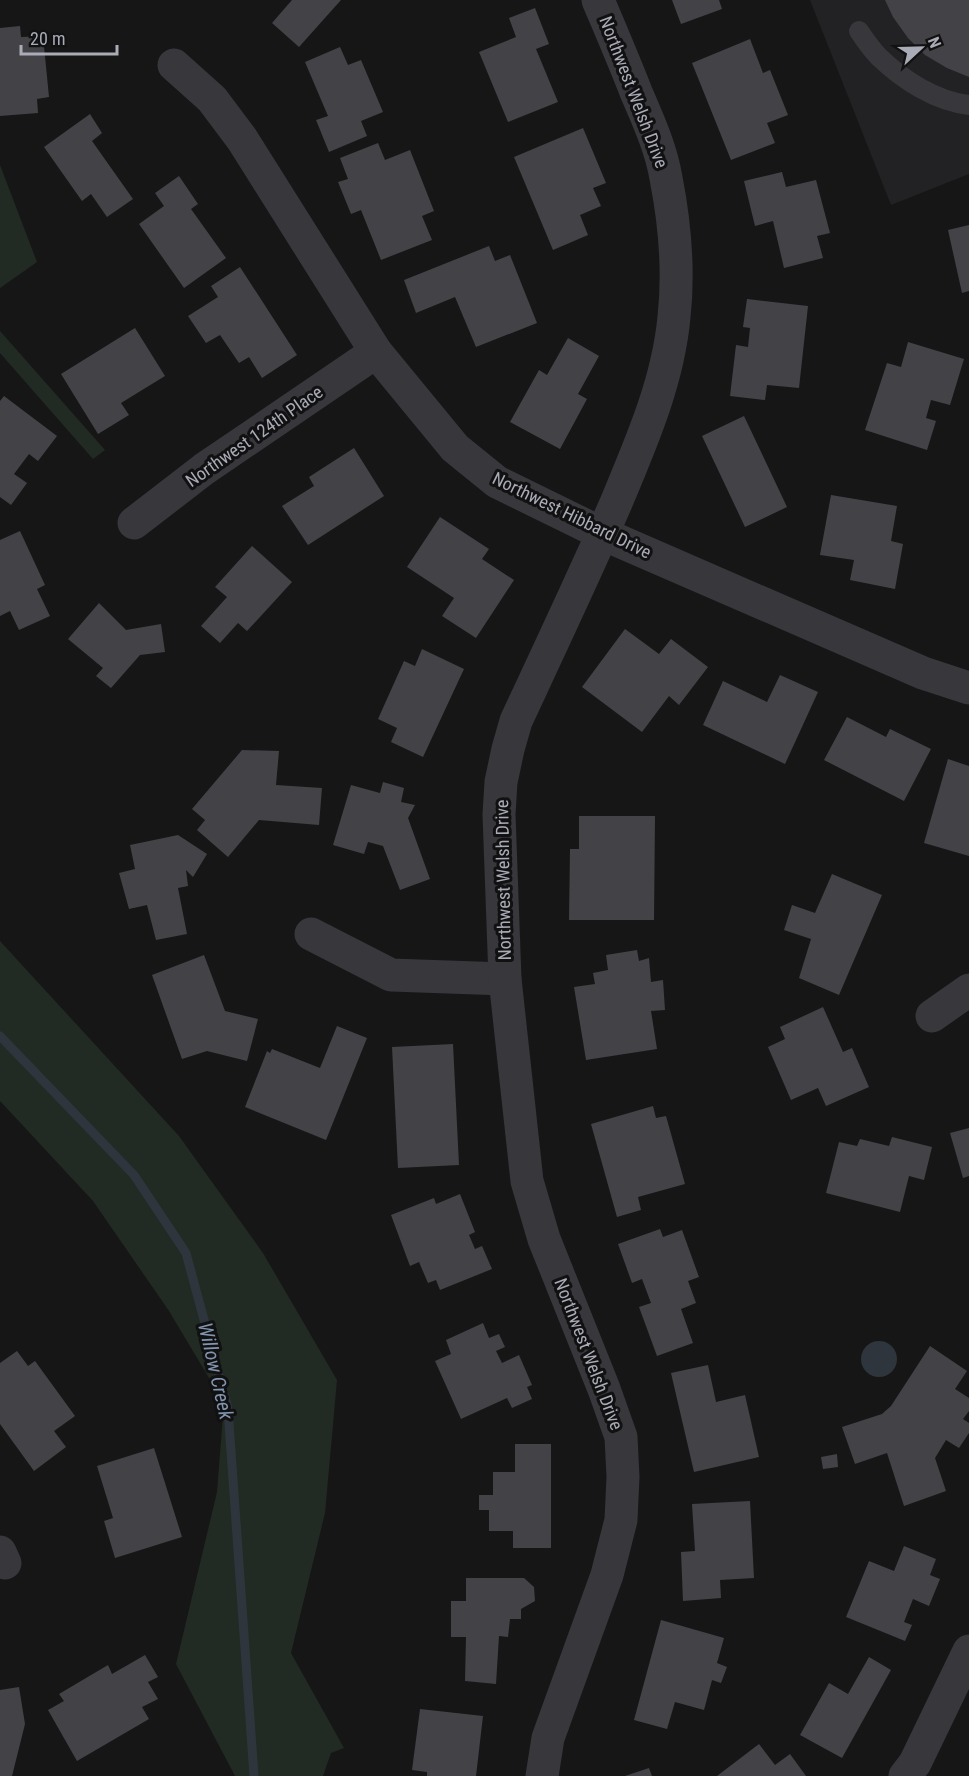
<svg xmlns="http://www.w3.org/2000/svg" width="969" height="1776" font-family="'Roboto Condensed',sans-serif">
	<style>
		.built { fill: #222224 }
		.green { fill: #222a24 }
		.water { fill: #2f353d }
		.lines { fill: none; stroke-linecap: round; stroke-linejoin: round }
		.stream { stroke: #2f353d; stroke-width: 9 }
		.building { fill: #434347 }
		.lane { stroke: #37373c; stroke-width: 20 }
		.street { stroke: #37373c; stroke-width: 33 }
		.labels { text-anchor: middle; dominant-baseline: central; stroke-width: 6; stroke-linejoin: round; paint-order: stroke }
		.street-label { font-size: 18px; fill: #a9abb7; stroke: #111112 }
		.water-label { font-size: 20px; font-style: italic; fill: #8295af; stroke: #111112 }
	</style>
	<rect width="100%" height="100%" fill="#161617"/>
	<path class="built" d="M810 0H969V174L891 205Z"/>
	<g class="green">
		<path d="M0 165 37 262 0 288Z"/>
		<path d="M0 331 105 450 93 459 0 353Z"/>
		<path d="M0 941 179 1136 263 1253 337 1380 325 1513 291 1653 344 1748 331 1753 323 1776H235L176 1664 217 1492 224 1403 169 1311 93 1201 0 1101Z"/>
	</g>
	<circle class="water" cx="879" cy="1359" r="18"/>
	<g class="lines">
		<path class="stream" d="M0 1036 134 1175 186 1253 228 1409 254 1776"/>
	</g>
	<g class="building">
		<path d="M292 0H341L299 47 272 23Z"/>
		<path d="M672 0H719L722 9 681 24Z"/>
		<path d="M885 0H969V77L947 68 925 55 908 38 893 17Z"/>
		<path d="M535 8 549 44 536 49 558 102 508 122 479 52 516 37 509 18Z"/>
		<path d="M20 26 21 37 43 36 49 97 37 99 38 113 0 116V28Z"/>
		<path d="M750 39 763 73 770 70 788 115 767 123 775 143 731 160 692 63Z"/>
		<path d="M340 47 348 65 361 60 383 112 361 121 367 136 329 152 316 120 328 116 305 62Z"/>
		<path d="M90 114 102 133 92 141 133 199 107 217 91 194 82 201 44 147Z"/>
		<path d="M583 128 606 183 593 188 601 206 580 215 588 235 553 250 514 157Z"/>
		<path d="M378 143 385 160 410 150 434 211 422 216 432 240 381 260 361 210 351 214 338 182 348 179 340 158Z"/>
		<path d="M782 172 786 187 816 180 830 233 817 236 823 258 784 268 773 221 755 226 744 181Z"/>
		<path d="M179 176 198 204 191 209 226 258 184 288 139 224 164 206 155 193Z"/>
		<path d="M969 225V291L962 293 948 230Z"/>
		<path d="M489 246 495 261 510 255 537 323 476 347 455 297 416 313 404 280Z"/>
		<path d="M240 267 297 355 262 378 249 357 239 363 220 335 206 343 188 316 218 297 211 286Z"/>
		<path d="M747 299 808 306 799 388 767 385 765 400 730 396 736 345 748 347 750 328 743 327Z"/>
		<path d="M135 328 165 376 121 403 129 415 98 434 61 374Z"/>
		<path d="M568 338 599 356 578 394 587 399 560 449 510 422 539 370 547 375Z"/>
		<path d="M908 342 964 359 950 405 931 400 926 418 936 421 927 450 865 430 887 363 901 367Z"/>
		<path d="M4 396 57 436 38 461 29 454 14 474 27 483 11 505 0 497V401Z"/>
		<path d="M744 416 787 507 745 527 702 436Z"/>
		<path d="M354 448 384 496 308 545 282 506 314 486 309 477Z"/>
		<path d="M831 495 897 506 891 541 903 544 895 589 850 580 854 560 820 555Z"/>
		<path d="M440 517 489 549 482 559 514 580 476 638 442 616 454 598 407 567Z"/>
		<path d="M20 531 45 585 37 589 50 616 19 630 10 611 0 616V540Z"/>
		<path d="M252 546 292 582 247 631 238 623 220 643 201 626 227 597 215 587Z"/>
		<path d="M99 603 126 630 161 624 165 652 140 655 111 688 96 676 103 668 68 639Z"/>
		<path d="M625 629 659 654 671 639 708 667 679 705 669 696 642 732 582 687Z"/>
		<path d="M422 649 464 669 423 757 391 742 397 728 378 719 404 661 415 666Z"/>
		<path d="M780 675 818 692 785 764 703 725 723 681 767 702Z"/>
		<path d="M847 717 886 737 890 729 931 749 904 801 824 760Z"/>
		<path d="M242 750 279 751 276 785 322 788 319 825 259 820 228 857 197 830 205 820 192 809Z"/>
		<path d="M948 759 969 766V856L924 843Z"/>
		<path d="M383 782 404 788 401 802 415 805 408 818 430 879 400 890 383 846 368 842 364 854 333 845 351 785 380 793Z"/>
		<path d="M579 816H655L654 920H569L570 849H579Z"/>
		<path d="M178 835 207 854 193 877 186 870 188 886 178 888 187 934 156 940 147 905 129 909 119 873 135 869 130 845Z"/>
		<path d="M832 874 882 895 839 995 799 978 811 939 784 930 792 905 815 913Z"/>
		<path d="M637 950 639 961 649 958 651 982 663 980 665 1010 651 1011 657 1049 586 1060 574 987 595 984 593 973 608 970 606 955Z"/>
		<path d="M204 955 225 1011 258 1019 247 1061 207 1051 182 1059 152 975Z"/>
		<path d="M823 1007 843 1052 852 1048 869 1087 826 1106 818 1088 791 1100 768 1047 785 1039 780 1027Z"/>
		<path d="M337 1026 367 1038 326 1140 245 1107 267 1051 270 1053 272 1049 320 1068Z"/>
		<path d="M453 1044 459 1165 398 1168 392 1047Z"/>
		<path d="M653 1106 656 1118 666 1116 685 1184 638 1197 641 1210 617 1217 591 1124Z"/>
		<path d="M969 1128V1176L963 1178 950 1133Z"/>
		<path d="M892 1137 932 1147 924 1180 909 1176 900 1212 826 1193 839 1142 857 1146 860 1139 889 1146Z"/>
		<path d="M460 1194 475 1232 469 1235 475 1249 482 1246 492 1269 440 1290 436 1280 428 1283 419 1262 410 1266 391 1215 434 1198 436 1204Z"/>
		<path d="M660 1229 663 1237 682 1230 699 1277 688 1281 696 1303 681 1309 693 1343 657 1356 639 1307 651 1303 642 1279 632 1283 618 1244Z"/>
		<path d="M483 1323 489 1338 499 1334 505 1347 496 1351 502 1363 519 1355 532 1385 527 1387 532 1399 512 1408 507 1398 461 1419 435 1361 451 1354 446 1340Z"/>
		<path d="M930 1346 967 1371 955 1389 969 1398V1411L963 1419 969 1423V1433L959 1448 946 1440 935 1458 946 1491 904 1506 887 1453 855 1464 842 1427 882 1414 891 1406Z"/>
		<path d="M17 1351 28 1366 35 1361 75 1416 54 1431 66 1447 34 1471 0 1424V1363Z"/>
		<path d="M708 1365 716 1402 745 1395 759 1457 694 1472 671 1373Z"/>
		<path d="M515 1444H551V1548H513V1531H489V1510H479V1495H493V1472H515Z"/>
		<path d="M154 1448 182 1537 115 1558 104 1521 113 1518 97 1466Z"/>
		<path d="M837 1454 838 1467 823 1469 821 1457Z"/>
		<path d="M750 1501 754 1578 720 1580 721 1598 683 1601 681 1552 695 1551 692 1504Z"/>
		<path d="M904 1546 936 1559 930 1575 940 1579 929 1606 913 1599 904 1622 912 1625 905 1641 846 1617 869 1561 894 1571Z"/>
		<path d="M466 1578H524L534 1587 535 1601 521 1609V1619H510L508 1637 499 1636 496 1684 465 1681 466 1637H451V1601H466Z"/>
		<path d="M661 1620 724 1638 717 1663 727 1667 721 1683 712 1680 704 1710 675 1702 667 1729 634 1720Z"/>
		<path d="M145 1655 158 1677 148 1682 158 1699 142 1707 149 1719 77 1761 48 1710 64 1701 59 1694 108 1665 112 1674Z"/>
		<path d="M869 1657 891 1670 842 1758 800 1735 829 1683 848 1694Z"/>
		<path d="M19 1687 25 1724 12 1776H0V1690Z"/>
		<path d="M420 1709 483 1716 476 1776H427V1772L412 1770Z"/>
		<path d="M759 1744 775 1765 790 1754 806 1776H717Z"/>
		<path d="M649 1768 652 1776H625Z"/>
	</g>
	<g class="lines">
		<path class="lane" d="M859 31C865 40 872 50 879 57 903 80 935 101 969 105"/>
		<g class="street">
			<path d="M174 65 212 99 242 139 376 352 455 448 497 482 603 534 923 673 969 688"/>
			<path d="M134 523 204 469 376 352"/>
			<path d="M311 934 391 975 505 979"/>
			<path d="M932 1016 969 990"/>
			<path d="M0 1552 5 1563"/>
			<path d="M542 1776 548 1738 607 1575 621 1520 623 1477 621 1437 604 1389 544 1239 527 1181 505 979 499 814 501 782 508 749 516 721C550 648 584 576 616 503 641 443 668 382 674 317 679 271 675 224 666 178 661 148 648 120 636 92 624 61 611 31 598 0"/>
			<path d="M905 1776 915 1763 969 1651"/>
		</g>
	</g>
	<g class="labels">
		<g class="street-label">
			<text transform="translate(634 92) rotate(69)">Northwest Welsh Drive</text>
			<text transform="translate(254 436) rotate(-35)">Northwest 124th Place</text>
			<text transform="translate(572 515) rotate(26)">Northwest Hibbard Drive</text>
			<text transform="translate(503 880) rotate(-91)">Northwest Welsh Drive</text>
			<text transform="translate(589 1354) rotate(69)">Northwest Welsh Drive</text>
		</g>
		<g class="water-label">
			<text transform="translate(216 1371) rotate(77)">Willow Creek</text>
		</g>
	</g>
	<g transform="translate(921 48) rotate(68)" stroke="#111112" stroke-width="4.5" paint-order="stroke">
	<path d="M0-4.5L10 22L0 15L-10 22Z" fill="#a9abb7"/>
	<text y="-9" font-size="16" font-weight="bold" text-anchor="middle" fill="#a9abb7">N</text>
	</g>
	<path d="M21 45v9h96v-9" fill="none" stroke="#a9abb7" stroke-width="3"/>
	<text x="30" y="45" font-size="18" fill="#a9abb7" stroke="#111112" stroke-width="4.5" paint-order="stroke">20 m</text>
</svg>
